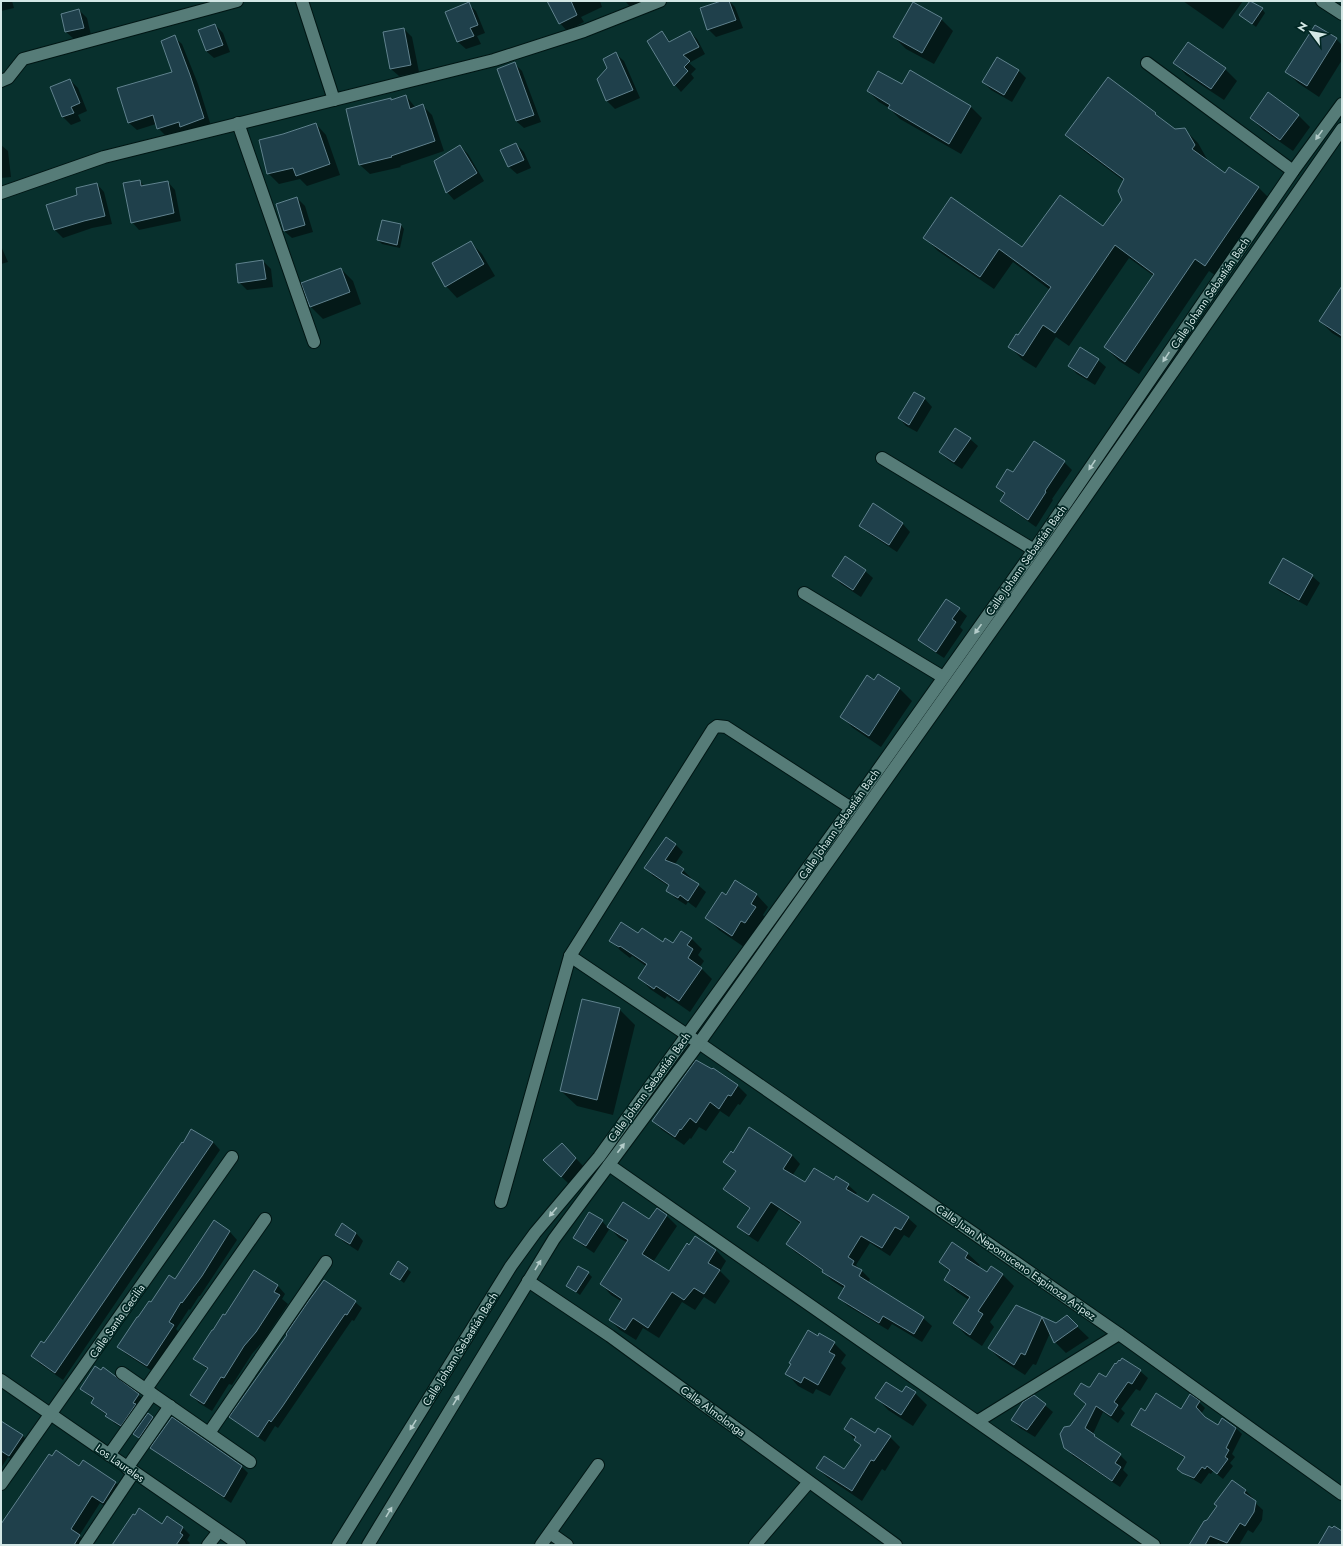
<svg xmlns="http://www.w3.org/2000/svg" width="1343" height="1546" font-family="Jost,sans-serif">
	<style>
		.shadow { fill: #0007 }
		.building { fill: #1f404b; stroke: #60828e }
		.lines { fill: none; stroke-linecap: round; stroke-linejoin: round }
		.minor-casing { stroke: #001614; stroke-width: 14 }
		.minor { stroke: #567c78; stroke-width: 12 }
		.oneway { fill: #b4ccca }
		.labels { text-anchor: middle; dominant-baseline: central; stroke-width: 3.5; stroke-linejoin: round; paint-order: stroke }
		.street-label { font-size: 11px; fill: #d3e7e5; stroke: #002623 }
	</style>
	<rect width="100%" height="100%" fill="#08302d"/>
	<g class="shadow">
		<path d="M1 1H12L14 8 1 11Z"/>
		<path d="M548 1H600L602 7 581 17 584 22 567 31 560 23Z"/>
		<path d="M625 1H652L634 11Z"/>
		<path d="M724 1H729L735 7 743 28 716 37 708 29Z"/>
		<path d="M1183 1H1243L1223 29Z"/>
		<path d="M468 4 476 11 485 33 477 36 481 44 466 49 458 42 446 12Z"/>
		<path d="M1262 9 1265 13 1256 27 1241 15Z"/>
		<path d="M79 10 87 18 91 35 74 39 66 32Z"/>
		<path d="M941 19 953 31 934 64 906 49 894 37Z"/>
		<path d="M215 25 223 33 230 52 214 58 206 51Z"/>
		<path d="M404 29 412 37 419 72 399 76 391 69Z"/>
		<path d="M690 32 697 39 705 54 689 63 696 69 691 74 694 78 681 92 675 85 662 33 671 42Z"/>
		<path d="M174 37 182 44 198 84 211 126 189 134 185 130 166 136 158 128 156 124 137 130 129 123 174 73Z"/>
		<path d="M1336 39 1342 45V60L1319 97 1298 83 1286 71Z"/>
		<path d="M616 54 624 61 640 98 615 109 607 101 598 80 608 68Z"/>
		<path d="M998 58 1019 71 1026 78 1012 102 991 90 983 82Z"/>
		<path d="M1175 63 1225 69 1237 81 1224 100 1186 75Z"/>
		<path d="M515 64 522 71 541 122 524 128 516 121Z"/>
		<path d="M911 72 971 107 982 118 961 154 900 119 889 108 879 102 868 91 902 86Z"/>
		<path d="M1108 78 1175 130H1185L1198 143 1207 159 1206 160 1225 174 1229 168 1259 188 1272 201 1219 278 1209 271 1139 374 1119 361 1105 347 1154 276 1129 258 1069 346 1056 337 1036 368 1023 360 1009 346 1018 337 1050 290 1013 262 994 289 938 251 924 237 1023 248 1103 227 1123 200 1124 181 1080 148 1067 134Z"/>
		<path d="M70 80 78 88 87 111 78 115 81 121 71 125 63 117 51 88Z"/>
		<path d="M406 96 416 108 422 105 432 115 444 151 400 166 401 167 370 174 360 165 347 110 391 99 392 101Z"/>
		<path d="M1298 115 1310 127 1293 151 1263 130 1251 118Z"/>
		<path d="M316 124 326 135 340 175 307 186 300 179 279 184 268 173Z"/>
		<path d="M516 144 524 152 531 168 517 174 509 167 501 150Z"/>
		<path d="M1 145 8 151 11 177 1 178Z"/>
		<path d="M460 146 468 154 484 181 454 200 447 192Z"/>
		<path d="M140 181 145 187 168 182 175 190 181 221 139 230 132 222Z"/>
		<path d="M97 184 104 192 112 224 92 228 63 238 55 230 47 206 79 196Z"/>
		<path d="M297 198 305 206 313 232 292 238 284 231Z"/>
		<path d="M401 225 404 229 400 248 382 244 378 240Z"/>
		<path d="M470 242 482 254 495 276 457 298 446 286Z"/>
		<path d="M1 246 8 262 1 264Z"/>
		<path d="M263 261 271 269 273 287 247 290 239 282Z"/>
		<path d="M341 269 353 281 361 304 323 319 311 307 303 284Z"/>
		<path d="M1342 288V339L1332 333 1320 321Z"/>
		<path d="M1098 360 1106 367 1095 385 1077 374 1069 366Z"/>
		<path d="M914 393 925 399 932 407 917 432 906 426 899 418Z"/>
		<path d="M970 439 978 446 962 469 948 460 940 452Z"/>
		<path d="M1064 462 1072 470 1052 499 1053 500 1036 527 1009 508 1001 501 1005 495 997 487 1013 474Z"/>
		<path d="M874 505 903 524 910 532 897 552 868 533 860 525Z"/>
		<path d="M865 571 873 578 861 597 841 584 833 576Z"/>
		<path d="M1312 576 1320 583 1307 606 1278 590 1270 583Z"/>
		<path d="M959 609 967 616 960 627 963 630 944 658 927 647 920 640Z"/>
		<path d="M879 675 900 689 912 701 881 747 853 728 841 716 875 682Z"/>
		<path d="M675 844 683 852 675 864 683 870 691 878 690 879 698 885 706 892 696 908 688 902 686 905 675 898 667 890 670 887 653 876 646 868Z"/>
		<path d="M735 881 757 895 768 907 763 915 767 920 757 935 754 932 744 947 719 930 707 918 726 896Z"/>
		<path d="M638 935 663 944 673 945 691 938 702 949 698 955 704 961 700 967 712 979 690 1012 667 996 665 999 650 989 640 978 647 967 632 956 630 958 621 951 610 940Z"/>
		<path d="M619 1009 635 1025 613 1115 577 1106 561 1091Z"/>
		<path d="M713 1069 738 1086 747 1095 740 1105 738 1104 729 1117 720 1111 706 1131 699 1127 691 1139 690 1138 684 1145 662 1130 653 1121Z"/>
		<path d="M750 1129 792 1155 800 1164 792 1176 805 1184 834 1182 848 1185 857 1193 855 1195 868 1204 908 1218 917 1226 909 1238 904 1235 890 1256 870 1243 856 1265 870 1279 868 1283 923 1318 932 1326 922 1342 892 1324 888 1330 848 1306 839 1298 845 1289 831 1280 823 1271 795 1252 787 1244 801 1224 779 1209 758 1242 747 1235 739 1227 750 1209 733 1197 725 1189 736 1172 725 1162 734 1155Z"/>
		<path d="M213 1142 220 1150 63 1380 40 1364 32 1356 45 1345Z"/>
		<path d="M570 1152 583 1166 569 1184 544 1160Z"/>
		<path d="M666 1215 677 1226 653 1262 669 1273 695 1238 716 1250 726 1261 720 1271 730 1281 715 1304 704 1297 695 1310 682 1302 659 1338 643 1328 636 1340 620 1330 610 1320 621 1301 611 1295 601 1284 628 1243 619 1238 610 1228 594 1253 582 1245 574 1237 602 1221 608 1228 650 1221Z"/>
		<path d="M214 1221 230 1232 237 1240 200 1296H199L190 1310 189 1309 176 1329 181 1334 155 1373 126 1354 119 1347 151 1304 175 1280Z"/>
		<path d="M356 1233 363 1241 358 1251 344 1242 336 1235Z"/>
		<path d="M952 1243 968 1254 980 1265 978 1267 987 1273 1002 1274 1014 1286 990 1322 994 1327 982 1346 966 1335 954 1323 969 1300 957 1292 945 1280 950 1272 940 1262Z"/>
		<path d="M407 1269 411 1272 404 1283 391 1273Z"/>
		<path d="M255 1271 278 1286 285 1294 282 1299 288 1304 264 1340 252 1354 232 1385 229 1384 212 1411 199 1403 191 1395 208 1370 195 1359Z"/>
		<path d="M588 1273 592 1277 580 1295 568 1286Z"/>
		<path d="M355 1302 362 1308 354 1321 352 1320 278 1428 275 1426 265 1442 237 1423 231 1417Z"/>
		<path d="M1016 1307 1056 1324 1067 1317 1089 1338 1066 1353 1055 1342 1050 1333 1036 1365 1033 1364 1025 1375 1000 1359 989 1348Z"/>
		<path d="M818 1337 834 1343 846 1355 841 1363 846 1368 830 1396 816 1389 813 1394 798 1386 787 1374Z"/>
		<path d="M104 1369 139 1395 146 1403 129 1433 114 1423 107 1415 100 1410 92 1402 94 1400 81 1389Z"/>
		<path d="M1140 1371 1148 1378 1140 1391 1136 1389 1121 1409 1125 1413 1118 1423 1103 1412 1093 1434 1102 1443 1120 1455 1127 1462 1123 1470 1128 1475 1120 1487 1073 1456 1066 1448 1070 1427 1087 1405 1075 1394 1106 1378Z"/>
		<path d="M902 1393H915L927 1405 913 1426 888 1410 877 1398Z"/>
		<path d="M1034 1396 1053 1412 1035 1437 1020 1428 1012 1420Z"/>
		<path d="M1199 1402 1205 1408 1201 1414 1206 1419 1218 1427 1236 1428 1242 1434 1232 1454 1235 1457 1230 1463 1233 1466 1223 1479 1213 1471 1211 1474 1209 1473 1201 1484 1184 1474 1179 1469 1185 1458 1138 1430 1132 1425 1145 1412 1181 1410Z"/>
		<path d="M148 1415 156 1422 143 1441 134 1434Z"/>
		<path d="M1 1422 23 1436 30 1444 17 1463 8 1457 1 1468Z"/>
		<path d="M845 1429 890 1437 900 1447 885 1471 882 1469 862 1501 828 1478 817 1468 845 1470 861 1446Z"/>
		<path d="M152 1448 241 1466 248 1473 231 1503 158 1454Z"/>
		<path d="M83 1461 116 1483 123 1491 111 1510 100 1503 79 1536 87 1544 86 1545H1V1527L79 1467Z"/>
		<path d="M1232 1481 1246 1491 1253 1498 1252 1500 1263 1510 1262 1520 1253 1533 1248 1530 1239 1545H1223L1218 1543 1217 1545H1190L1208 1521Z"/>
		<path d="M167 1518 183 1528 190 1535 187 1540 190 1543 188 1545H112L162 1525Z"/>
	</g>
	<g class="building">
		<path d="M547 1H571L577 15 559 24Z"/>
		<path d="M721 1H729L736 20 707 30 700 8Z"/>
		<path d="M1250 1 1263 8 1252 24 1239 15Z"/>
		<path d="M469 2 478 25 470 28 474 36 457 42 445 12Z"/>
		<path d="M913 2 942 18 922 53 893 37Z"/>
		<path d="M79 9 84 28 65 32 61 14Z"/>
		<path d="M215 24 223 45 206 51 198 30Z"/>
		<path d="M1315 25 1337 38 1307 86 1285 72Z"/>
		<path d="M404 28 411 65 390 69 383 32Z"/>
		<path d="M662 31 669 42 690 31 699 47 683 55 690 61 684 67 688 71 674 86 647 41Z"/>
		<path d="M175 35 190 75 204 118 180 127 179 122 157 129 153 115 128 123 117 88 172 72 161 41Z"/>
		<path d="M1188 42 1226 68 1211 89 1173 63Z"/>
		<path d="M616 52 633 90 606 101 597 79 607 68 603 59Z"/>
		<path d="M997 57 1019 70 1004 95 982 82Z"/>
		<path d="M515 62 534 115 516 121 497 69Z"/>
		<path d="M910 70 971 106 949 144 888 108 890 105 867 91 878 71 902 84Z"/>
		<path d="M1108 77 1156 113 1155 114 1175 129 1185 128 1195 145 1192 149 1225 173 1229 167 1259 187 1205 266 1195 259 1125 362 1104 347 1154 274 1115 245 1055 333 1043 325 1023 356 1008 347 1016 334 1018 335 1051 287 999 249 980 277 923 238 951 197 1022 247 1060 195 1103 226 1122 200 1118 191 1124 179 1065 135Z"/>
		<path d="M70 79 80 103 71 107 74 113 62 117 50 87Z"/>
		<path d="M1268 92 1299 115 1280 140 1250 118Z"/>
		<path d="M406 95 410 109 423 104 435 141 391 156 392 157 359 165 346 109 391 98V100Z"/>
		<path d="M316 123 330 164 296 176 293 168 267 174 259 140 283 134Z"/>
		<path d="M516 143 524 160 508 167 500 150Z"/>
		<path d="M460 145 477 173 446 193 434 161Z"/>
		<path d="M140 180 141 186 168 181 174 213 131 223 123 183Z"/>
		<path d="M97 183 105 216 84 221 54 230 46 205 77 195 76 188Z"/>
		<path d="M297 197 305 225 284 231 276 204Z"/>
		<path d="M382 220 401 224 397 245 377 240Z"/>
		<path d="M471 241 484 264 445 287 432 263Z"/>
		<path d="M263 260 266 279 238 283 236 264Z"/>
		<path d="M341 268 350 292 310 307 301 283Z"/>
		<path d="M1342 286V336L1319 321Z"/>
		<path d="M1080 347 1099 359 1087 378 1068 366Z"/>
		<path d="M914 392 925 398 909 425 898 418Z"/>
		<path d="M955 428 971 438 954 462 939 452Z"/>
		<path d="M1034 441 1065 461 1045 491 1046 492 1028 520 1000 501 1005 493 996 487 1007 469 1013 472Z"/>
		<path d="M873 503 903 523 889 545 859 526Z"/>
		<path d="M845 556 866 570 853 590 832 576Z"/>
		<path d="M1283 558 1313 575 1299 600 1269 583Z"/>
		<path d="M946 599 960 608 952 619 956 622 936 652 918 640Z"/>
		<path d="M878 674 900 688 869 736 840 717 867 675 874 680Z"/>
		<path d="M666 837 676 844 665 860 678 865 684 869 681 873 699 884 688 901 680 895 678 898 666 891 669 885 644 868Z"/>
		<path d="M735 880 757 894 751 904 756 907 745 923 741 921 732 936 705 918 722 892 726 895Z"/>
		<path d="M621 922 638 933 642 928 663 942 665 938 673 943 681 931 692 938 687 945 693 949 688 958 702 968 679 1001 656 986 654 989 638 978 647 964 620 946 619 947 609 941Z"/>
		<path d="M582 999 620 1008 597 1100 560 1091Z"/>
		<path d="M696 1060 712 1069 713 1068 738 1085 731 1096 728 1095 719 1109 710 1102 696 1123 690 1118 681 1130 680 1129 675 1137 652 1121Z"/>
		<path d="M749 1127 792 1155 783 1169 805 1182 814 1168 834 1180 836 1176 849 1184 846 1189 868 1202 873 1194 909 1217 901 1230 895 1227 882 1248 861 1236 848 1257 854 1261 852 1265 862 1270 859 1276 924 1317 914 1334 883 1316 879 1323 838 1298 845 1286 822 1272 823 1270 786 1244 801 1222 771 1202 749 1235 737 1227 750 1208 723 1189 736 1171 723 1162 731 1151 733 1153Z"/>
		<path d="M191 1129 213 1142 55 1373 31 1356 41 1341 44 1343 54 1329 182 1142 183 1143Z"/>
		<path d="M562 1143 576 1158 561 1177 543 1160Z"/>
		<path d="M623 1202 649 1219 657 1208 667 1215 642 1254 669 1271 687 1243 689 1245 695 1236 716 1250 708 1263 720 1270 704 1294 694 1288 684 1300 672 1292 648 1328 633 1318 625 1330 609 1320 622 1299 600 1284 628 1240 607 1227Z"/>
		<path d="M589 1212 603 1220 586 1246 573 1238Z"/>
		<path d="M214 1220 230 1231 202 1276 182 1303 181 1302 169 1322 174 1325 147 1366 117 1347 137 1317H138L149 1301 151 1302 169 1275 175 1279Z"/>
		<path d="M342 1223 356 1233 350 1244 335 1235Z"/>
		<path d="M952 1242 968 1253 965 1258 987 1272 991 1266 1003 1274 978 1311 983 1314 970 1335 953 1323 970 1297 944 1280 950 1270 939 1262Z"/>
		<path d="M398 1261 408 1268 400 1280 390 1274Z"/>
		<path d="M578 1266 589 1272 576 1292 566 1286Z"/>
		<path d="M254 1270 278 1285 274 1292 280 1295 256 1332 244 1346 224 1378 221 1377 204 1404 190 1395 208 1368 193 1359 212 1330H213L223 1314 225 1315Z"/>
		<path d="M324 1280 356 1301 347 1315 345 1314 334 1330 282 1407 271 1422 269 1420 258 1437 229 1417 287 1335 286 1334 310 1299Z"/>
		<path d="M1016 1305 1056 1323 1067 1315 1078 1326 1054 1343 1042 1317 1025 1355 1021 1353 1014 1365 988 1348Z"/>
		<path d="M808 1330 818 1336 819 1333 835 1342 829 1352 835 1355 818 1385 804 1377 801 1383 785 1374 791 1364 789 1363Z"/>
		<path d="M1122 1358 1141 1370 1132 1384 1128 1382 1114 1402 1118 1405 1111 1416 1096 1406 1085 1428 1095 1435 1094 1436 1121 1454 1115 1463 1121 1467 1112 1481 1064 1448 1060 1434 1064 1427 1070 1426 1086 1404 1074 1394 1081 1383 1088 1387H1090L1099 1373 1106 1377 1115 1363 1116 1364 1119 1360 1120 1361Z"/>
		<path d="M95 1366 101 1370 103 1367 139 1394 133 1403 136 1404 121 1426 105 1416 107 1414 91 1403 94 1398 80 1389Z"/>
		<path d="M886 1382 902 1392 906 1386 916 1392 901 1415 875 1398Z"/>
		<path d="M1156 1393 1181 1409 1190 1394 1200 1401 1196 1407 1205 1417 1218 1425 1222 1418 1236 1428 1226 1448 1229 1450 1225 1457 1228 1459 1217 1474 1207 1466 1205 1469 1202 1467 1194 1478 1182 1473 1177 1469 1185 1457 1131 1425 1141 1408 1145 1411Z"/>
		<path d="M1034 1395 1046 1404 1027 1430 1011 1420 1023 1402Z"/>
		<path d="M148 1413 153 1417 139 1438 133 1434Z"/>
		<path d="M172 1417 242 1466 224 1497 150 1448Z"/>
		<path d="M851 1418 875 1433 878 1428 891 1436 874 1461 871 1460 852 1491 816 1468 824 1456 844 1469 861 1445 854 1440 856 1437 844 1429Z"/>
		<path d="M1 1421 23 1435 9 1456 1 1451Z"/>
		<path d="M56 1450 79 1466 83 1460 116 1482 103 1503 92 1496 71 1529 80 1535 74 1545H1V1524L49 1454 52 1456Z"/>
		<path d="M1232 1480 1246 1490 1244 1493 1256 1501 1254 1512 1245 1526 1240 1523 1227 1543 1210 1536 1205 1545H1189L1204 1521 1207 1520 1217 1506 1214 1504Z"/>
		<path d="M139 1508 162 1524 167 1516 183 1527 180 1533 183 1535 176 1545H112L133 1514 135 1515Z"/>
		<path d="M1329 1526 1332 1528 1334 1526 1342 1531V1545H1318Z"/>
	</g>
	<g class="lines">
		<defs>
			<g id="minor">
				<path d="M302 1 334 100"/>
				<path d="M1322 1 1342 14"/>
				<path d="M1147 63 1293 171"/>
				<path d="M1 81 8 78 23 59 237 1"/>
				<path d="M238 123 314 342"/>
				<path d="M1 193 104 157 494 60 584 31 660 1"/>
				<path d="M882 458 1034 550"/>
				<path d="M804 593 943 677"/>
				<path d="M570 956 699 1043 1119 1334 1342 1494"/>
				<path d="M609 1165 1154 1545"/>
				<path d="M501 1202 570 956 713 729 717 726 726 727 851 808"/>
				<path d="M528 1281 610 1336 896 1545"/>
				<path d="M122 1373 250 1462"/>
				<path d="M1 1380 240 1545"/>
				<path d="M146 1389 265 1219"/>
				<path d="M978 1421 1119 1334"/>
				<path d="M209 1433 326 1262"/>
				<path d="M109 1455 152 1394"/>
				<path d="M127 1468 170 1406"/>
				<path d="M1 1484 232 1157"/>
				<path d="M550 1533 567 1545"/>
				<path d="M85 1545 134 1472"/>
				<path d="M208 1545 219 1531"/>
				<path d="M338 1545 511 1266 535 1233 599 1157 851 808 1034 550 1293 171 1342 104"/>
				<path d="M368 1545 554 1239 694 1050 842 842 1051 547 1342 129"/>
				<path d="M541 1545 598 1465"/>
				<path d="M755 1545 809 1482"/>
			</g>
		</defs>
		<use href="#minor" class="minor-casing"/>
		<use href="#minor" class="minor"/>
	</g>
	<defs><path id="oneway-solid" d="M-6-.8H1V-3.2L6.5 0L1 3.2V.8H-6Z"/></defs>
	<g class="oneway">
		<use href="#oneway-solid" transform="translate(1319 135) rotate(126)"/>
		<use href="#oneway-solid" transform="translate(1166 357) rotate(124)"/>
		<use href="#oneway-solid" transform="translate(1092 465) rotate(124)"/>
		<use href="#oneway-solid" transform="translate(978 629) rotate(126)"/>
		<use href="#oneway-solid" transform="translate(621 1148) rotate(-53)"/>
		<use href="#oneway-solid" transform="translate(553 1212) rotate(130)"/>
		<use href="#oneway-solid" transform="translate(538 1265) rotate(-59)"/>
		<use href="#oneway-solid" transform="translate(456 1400) rotate(-59)"/>
		<use href="#oneway-solid" transform="translate(413 1425) rotate(122)"/>
		<use href="#oneway-solid" transform="translate(389 1512) rotate(-59)"/>
	</g>
	<g class="labels">
		<g class="street-label">
			<text transform="translate(1210 293) rotate(-56)">Calle Johann Sebastián Bach</text>
			<text transform="translate(1026 560) rotate(-55)">Calle Johann Sebastián Bach</text>
			<text transform="translate(839 824) rotate(-55)">Calle Johann Sebastián Bach</text>
			<text transform="translate(649 1087) rotate(-54)">Calle Johann Sebastián Bach</text>
			<text transform="translate(1016 1262) rotate(35)">Calle Juan Nepomuceno Espinoza Aripez</text>
			<text transform="translate(117 1321) rotate(-55)">Calle Santa Cecilia</text>
			<text transform="translate(460 1349) rotate(-58)">Calle Johann Sebastián Bach</text>
			<text transform="translate(713 1411) rotate(36)">Calle Almolonga</text>
			<text transform="translate(120 1463) rotate(35)">Los Laureles</text>
		</g>
	</g>
	<rect width="1343" height="1546" fill="none" stroke="#d3e7e5" stroke-width="4"/>
	<g transform="translate(1311 32) rotate(302)" stroke="#002623" stroke-width="3" paint-order="stroke">
	<path d="M0-3L7 15L0 10L-7 15Z" fill="#d3e7e5"/>
	<text y="-6" font-size="11" font-weight="bold" text-anchor="middle" fill="#d3e7e5">N</text>
	</g>
</svg>
